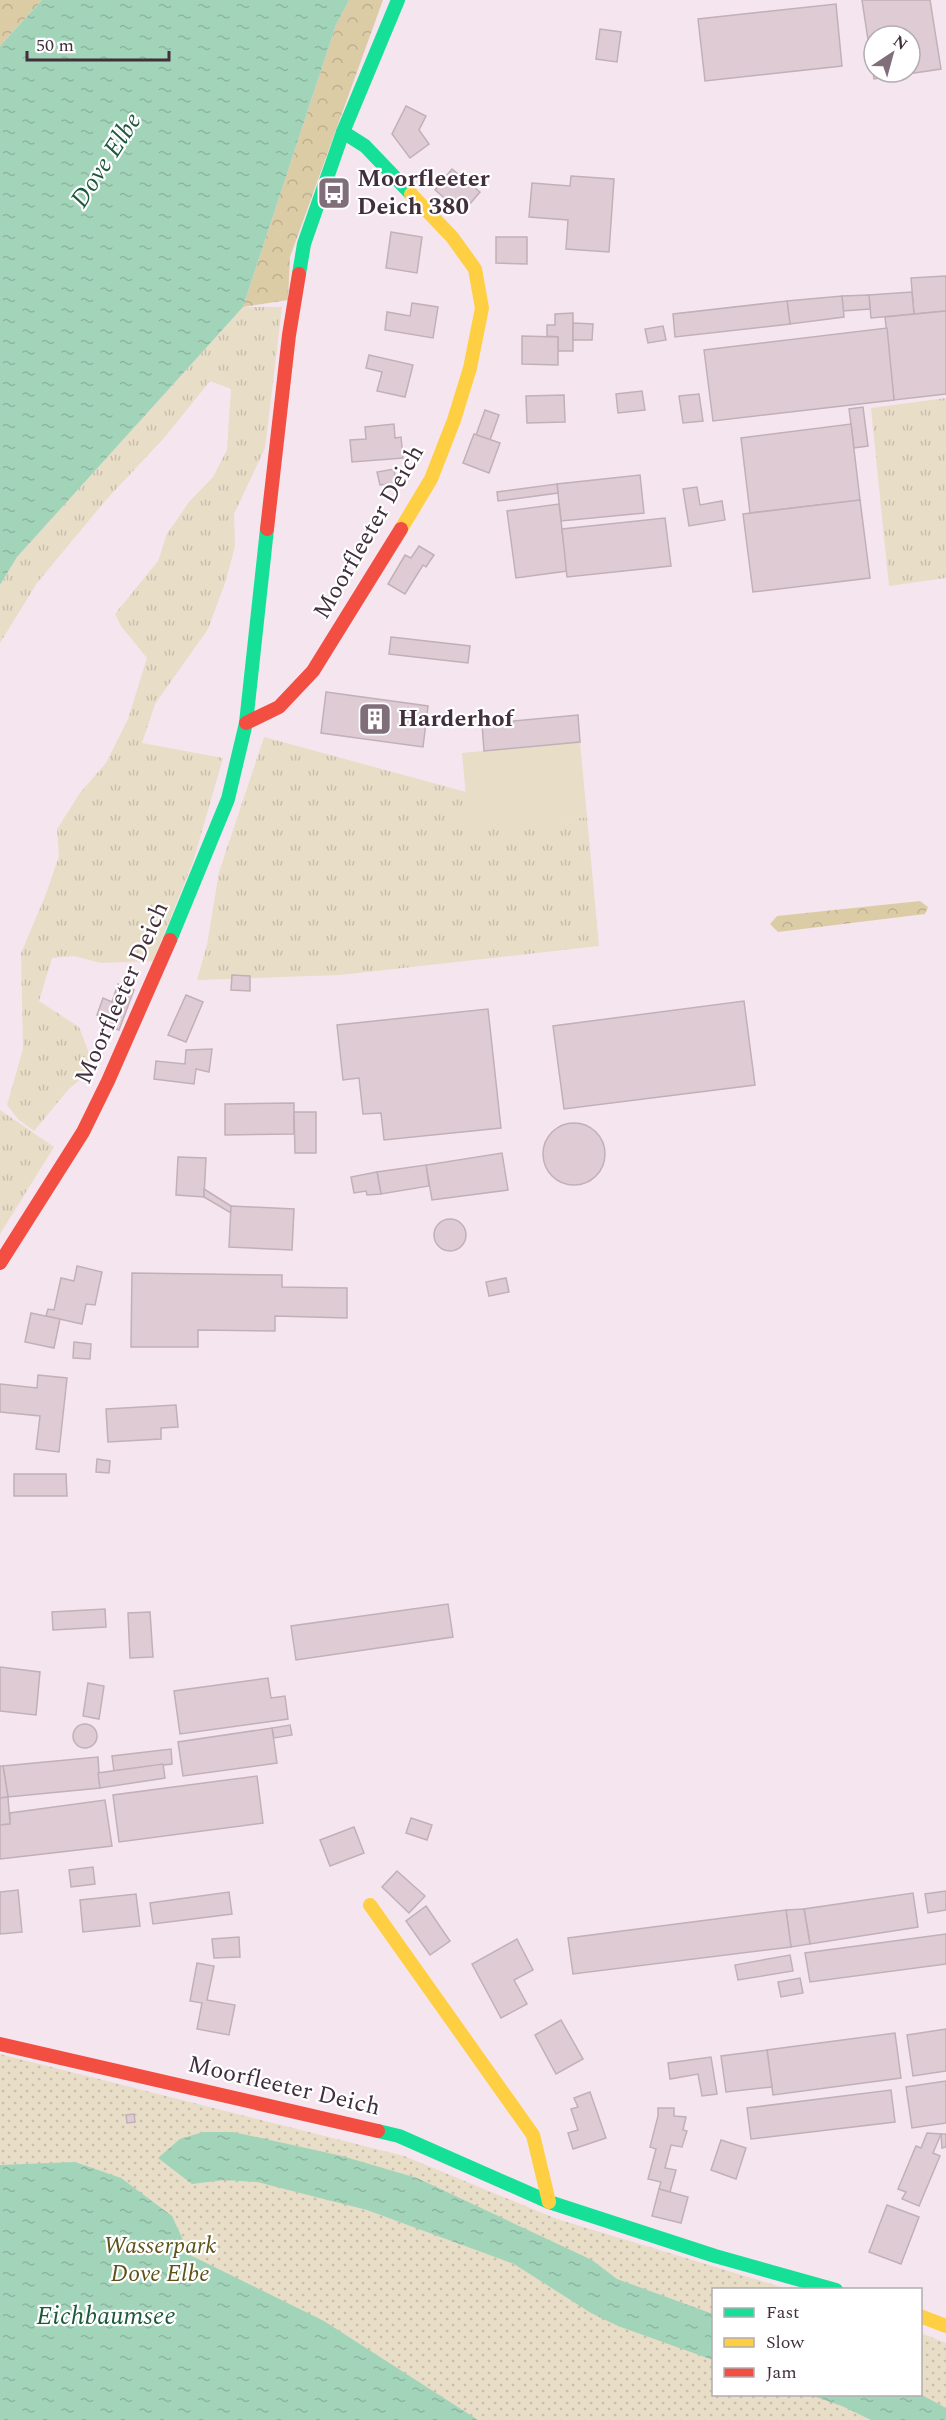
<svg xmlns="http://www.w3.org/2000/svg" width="946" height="2420" font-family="Spectral,serif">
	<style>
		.grass { fill: url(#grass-tufts) }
		.forest { fill: url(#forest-crowns) }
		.park { fill: url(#park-dots) }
		.garden { fill: #e8ddc7 }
		.water { fill: url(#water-ripples) }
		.building { fill: #dfcbd4; stroke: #c1b0b7; stroke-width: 1.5; fill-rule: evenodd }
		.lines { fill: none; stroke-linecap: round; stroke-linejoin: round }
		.fast { stroke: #16e098; stroke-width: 14 }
		.slow { stroke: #ffcf43; stroke-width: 14 }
		.jam { stroke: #f24e42; stroke-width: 14 }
		.labels { text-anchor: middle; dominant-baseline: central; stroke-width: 4.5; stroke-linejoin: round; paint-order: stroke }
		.poi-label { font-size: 24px; font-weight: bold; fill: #412f3b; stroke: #fff; text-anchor: start }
		.street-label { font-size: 24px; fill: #412f3b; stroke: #fff }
		.park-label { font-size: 24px; font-style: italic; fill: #5d5319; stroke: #fff }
		.water-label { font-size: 26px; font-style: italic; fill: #1d593d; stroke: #fff }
	</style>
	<defs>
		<pattern id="grass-tufts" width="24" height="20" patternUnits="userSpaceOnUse" patternTransform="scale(1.5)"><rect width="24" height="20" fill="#e8ddc7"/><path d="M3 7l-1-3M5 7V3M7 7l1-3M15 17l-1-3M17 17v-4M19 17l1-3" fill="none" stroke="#c8beac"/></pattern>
		<pattern id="forest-crowns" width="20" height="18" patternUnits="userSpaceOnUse" patternTransform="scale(1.5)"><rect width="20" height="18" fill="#dbcca6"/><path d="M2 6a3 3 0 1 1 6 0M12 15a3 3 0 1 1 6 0" fill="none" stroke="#bdb090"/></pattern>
		<pattern id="park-dots" width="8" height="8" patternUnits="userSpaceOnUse" patternTransform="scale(1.5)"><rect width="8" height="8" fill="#e8ddc7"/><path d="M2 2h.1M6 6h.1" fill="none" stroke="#c8beac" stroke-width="1.8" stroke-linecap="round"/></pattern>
		<pattern id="water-ripples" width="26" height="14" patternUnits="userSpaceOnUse" patternTransform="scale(1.5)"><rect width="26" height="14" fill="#a2d4ba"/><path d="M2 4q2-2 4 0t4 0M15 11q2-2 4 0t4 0" fill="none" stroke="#8db6a1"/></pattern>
	</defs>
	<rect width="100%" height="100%" fill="#f5e5ef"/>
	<g class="grass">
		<path d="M243 307H282L265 448 234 514 235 546 226 580 208 629 155 704 142 743 223 758 193 862 153 961 101 963 74 956 52 958 39 1001 79 1027 90 1056 83 1077 68 1090 34 1131 18 1119 7 1105 23 1049 21 953 46 894 59 856 57 829 80 793 106 763 128 719 147 658 121 626 115 614 158 561 167 534 189 502 213 477 227 450 231 389 210 381 164 438 105 501 37 583 0 643V585L17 557Z"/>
		<path d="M946 398V578L889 586 871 408Z"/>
		<path d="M264 737 466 792 470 828 587 817 599 946 340 975 197 980 207 945 219 872Z"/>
		<path d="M0 1110 54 1147 0 1234Z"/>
	</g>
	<g class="forest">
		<path d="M0 0H42L0 46Z"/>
		<path d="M349 0H383L290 257 288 300 243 307 336 25Z"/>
		<path d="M920 901 928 907 925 914 778 932 770 924 777 916Z"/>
	</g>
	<path class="park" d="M0 2054 404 2156 557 2219 788 2289 714 2290V2394H920L921 2333 946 2343V2420H0Z"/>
	<path class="garden" d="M580 742 587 817 469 829 462 753Z"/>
	<g class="water">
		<path d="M42 0H349L336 25 243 307 17 557 0 585V46Z"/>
		<path d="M203 2132H233L342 2156 417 2178 592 2260 617 2279 713 2314V2360L618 2326 591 2313 514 2264 367 2210 257 2182 224 2180 192 2184 158 2158 180 2139Z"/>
		<path d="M75 2162 121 2178 172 2216 190 2255 324 2321 478 2420H0V2165Z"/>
		<path d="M920 2394 946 2408V2420H871L842 2406 810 2395Z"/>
	</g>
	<g class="building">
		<path d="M862 0H930L941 69 874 79ZM874 36H910V72H874Z"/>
		<path d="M836 4 842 66 705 81 698 19Z"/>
		<path d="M600 29 621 32 617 62 596 59Z"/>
		<path d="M406 106 426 116 419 130 429 144 410 158 392 134Z"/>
		<path d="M452 169 480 192 462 213 435 190Z"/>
		<path d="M571 176 614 179 609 252 566 249 568 220 529 217 532 183 570 186Z"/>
		<path d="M391 232 422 237 417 273 386 268Z"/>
		<path d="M496 237H527V264L496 263Z"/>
		<path d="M946 276V311L914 314 911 278Z"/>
		<path d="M912 292 914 314 871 318 869 295Z"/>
		<path d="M869 295 870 309 843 311 842 296Z"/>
		<path d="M842 296 844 317 790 324 787 301Z"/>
		<path d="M787 301 790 324 675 337 673 314Z"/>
		<path d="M412 303 438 307 433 338 385 330 387 312 410 316Z"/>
		<path d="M946 311V394L894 400 885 317Z"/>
		<path d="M573 313V351H558V337L547 336V325H555V314Z"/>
		<path d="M573 323 593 324 592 340H573Z"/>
		<path d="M663 326 666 340 648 343 645 329Z"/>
		<path d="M887 328 894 400 713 421 704 350Z"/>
		<path d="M522 336 558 337V365L522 364Z"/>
		<path d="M369 355 413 365 405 397 377 391 382 372 366 368Z"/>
		<path d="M642 391 645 410 618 413 616 394Z"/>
		<path d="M699 394 703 421 683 423 679 396Z"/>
		<path d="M564 395 565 422 527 423 526 396Z"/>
		<path d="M863 407 868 446 854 448 849 409Z"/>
		<path d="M485 410 499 415 490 440 476 435Z"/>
		<path d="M394 424 395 438 401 437 403 458 352 462 350 440 366 439 365 427Z"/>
		<path d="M851 424 860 500 750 513 741 438Z"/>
		<path d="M474 434 500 443 489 473 463 463Z"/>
		<path d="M394 469 396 483 380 485 377 472Z"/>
		<path d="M640 475 644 513 561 521 557 484Z"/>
		<path d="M557 484 558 493 498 501 497 492Z"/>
		<path d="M697 487 700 505 722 501 725 520 689 526 683 489Z"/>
		<path d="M860 500 870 578 753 592 743 514Z"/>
		<path d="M559 504 567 571 516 578 507 511Z"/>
		<path d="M665 518 671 566 567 577 562 529Z"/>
		<path d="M419 546 434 555 426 567 423 565 405 594 388 584 405 555 411 558Z"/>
		<path d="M391 637 470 646 468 663 389 654Z"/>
		<path d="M326 692 428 706 423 747 321 733Z"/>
		<path d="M578 715 580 742 484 751 482 724Z"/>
		<path d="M232 975 250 976V991L231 990Z"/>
		<path d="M118 984 134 990 119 1030 103 1024 105 1018 97 1015 103 998 112 1002Z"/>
		<path d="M186 995 203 1002 186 1042 168 1035Z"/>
		<path d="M744 1001 755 1085 564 1109 553 1026Z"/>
		<path d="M488 1009 501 1128 384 1140 381 1113 363 1114 359 1078 343 1080 337 1025Z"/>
		<path d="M212 1049 209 1072 196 1069 194 1084 154 1079 156 1061 185 1064 186 1050Z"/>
		<path d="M294 1103V1134L225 1135V1104Z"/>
		<path d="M294 1112H316V1153H295Z"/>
		<circle cx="574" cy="1154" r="31"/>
		<path d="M502 1153 508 1190 432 1200 426 1165Z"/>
		<path d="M178 1157 206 1158 204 1197 176 1195Z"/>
		<path d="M426 1165 429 1186 381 1194 377 1172Z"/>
		<path d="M377 1172 381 1194 367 1195 366 1191 354 1193 351 1177Z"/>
		<path d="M204 1189 231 1206V1213L204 1197Z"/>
		<path d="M231 1206 294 1209 292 1250 229 1247Z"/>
		<circle cx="450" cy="1235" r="16"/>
		<path d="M77 1266 102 1272 95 1305 86 1304 82 1324 46 1316 48 1309 54 1310 61 1278 74 1281Z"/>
		<path d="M132 1273 282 1275V1287L347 1288V1318L275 1316V1331L198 1330V1347H131Z"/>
		<path d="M506 1278 509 1292 489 1296 486 1282Z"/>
		<path d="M31 1313 60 1319 54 1348 25 1342Z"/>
		<path d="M74 1342 91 1344 90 1359 73 1358Z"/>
		<path d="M38 1375 67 1378 59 1452 36 1449 40 1416 0 1412V1384L37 1388Z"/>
		<path d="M176 1405 178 1427 161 1428V1439L108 1442 106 1409Z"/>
		<path d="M97 1459 110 1461 109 1473 96 1472Z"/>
		<path d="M14 1474H66L67 1496H14Z"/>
		<path d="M448 1604 453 1637 296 1660 291 1626Z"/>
		<path d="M105 1609 106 1627 53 1630 52 1612Z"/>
		<path d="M150 1612 153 1657 130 1658 128 1613Z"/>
		<path d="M0 1667 40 1672 36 1715 0 1711Z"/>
		<path d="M268 1678 271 1698 285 1696 288 1719 180 1734 174 1691Z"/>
		<path d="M88 1683 104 1686 99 1719 83 1716Z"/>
		<circle cx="85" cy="1736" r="12"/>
		<path d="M290 1725 292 1735 274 1738 272 1728Z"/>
		<path d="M272 1728 277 1763 183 1776 178 1742Z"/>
		<path d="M171 1749 172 1764 114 1771 112 1756Z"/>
		<path d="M98 1757 100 1788 8 1797 3 1766Z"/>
		<path d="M163 1764 165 1778 100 1788 98 1773Z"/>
		<path d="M0 1766H3L8 1797 0 1798Z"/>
		<path d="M257 1776 263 1823 119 1842 113 1795Z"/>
		<path d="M8 1797 10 1824 0 1825V1798Z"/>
		<path d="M105 1800 112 1846 0 1859V1825L10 1824V1813Z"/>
		<path d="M411 1818 432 1825 427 1840 406 1833Z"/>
		<path d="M354 1827 364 1853 330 1866 320 1840Z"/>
		<path d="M93 1867 95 1884 71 1887 69 1870Z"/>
		<path d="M397 1871 425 1896 409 1913 382 1887Z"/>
		<path d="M18 1890 22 1932 0 1934V1892Z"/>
		<path d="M946 1891V1910L928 1913 925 1894Z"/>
		<path d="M229 1892 232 1914 153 1924 150 1903Z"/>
		<path d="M913 1893 918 1927 810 1944 804 1909Z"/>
		<path d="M136 1894 140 1926 83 1932 80 1900Z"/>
		<path d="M426 1906 450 1941 430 1955 406 1921Z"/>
		<path d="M804 1909 810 1944 791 1947 786 1910Z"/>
		<path d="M786 1910 791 1947 573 1974 568 1938Z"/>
		<path d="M946 1934V1964L810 1982 805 1953Z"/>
		<path d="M239 1937 240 1957 214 1958 212 1939Z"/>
		<path d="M517 1939 533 1970 514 1980 527 2004 501 2018 472 1964Z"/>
		<path d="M790 1955 793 1971 738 1980 735 1965Z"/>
		<path d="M197 1963 214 1966 207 2000 235 2005 229 2035 197 2029 202 2003 190 2001Z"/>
		<path d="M800 1978 803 1993 781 1997 778 1982Z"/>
		<path d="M561 2020 583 2059 556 2074 535 2035Z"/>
		<path d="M946 2029V2071L913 2076 907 2035Z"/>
		<path d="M895 2033 901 2078 773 2095 767 2050Z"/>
		<path d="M767 2050 772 2087 726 2092 721 2056Z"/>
		<path d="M711 2057 717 2094 702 2096 698 2074 670 2079 668 2063Z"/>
		<path d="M946 2081V2123L912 2128 906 2087Z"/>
		<path d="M891 2090 895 2122 751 2139 747 2108Z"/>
		<path d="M590 2092 606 2138 573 2149 568 2133 578 2130 571 2109 578 2107 574 2098Z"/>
		<path d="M658 2108H674V2116L686 2117 683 2130 687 2131 682 2147 671 2145 665 2168 676 2170 670 2192 659 2189 661 2182 648 2179 656 2149 650 2147 658 2116Z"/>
		<path d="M134 2114 135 2122 127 2123 126 2115Z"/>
		<path d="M927 2133 941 2134 933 2153 940 2156 919 2206 902 2199 906 2192 898 2189 916 2146 921 2148Z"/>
		<path d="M941 2134H946V2147L942 2148Z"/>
		<path d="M721 2140 746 2148 736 2179 711 2170Z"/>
		<path d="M659 2189 688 2197 681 2223 652 2216Z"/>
		<path d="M887 2205 919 2217 901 2264 869 2252Z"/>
	</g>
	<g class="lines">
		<g class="fast">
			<path d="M343 132 365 146 411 194"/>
			<path d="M299 274 304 244 343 132 398 0"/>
			<path d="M170 940 228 799 246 723 267 529"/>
			<path d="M378 2131 399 2136 549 2202 715 2256 836 2290"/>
		</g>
		<g class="slow">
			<path d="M401 529 431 479 454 420 470 368 482 308 475 269 452 237 411 194"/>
			<path d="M370 1905 533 2135 549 2202"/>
			<path d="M920 2316 946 2326"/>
		</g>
		<g class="jam">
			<path d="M267 529 289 335 299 274"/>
			<path d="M246 723 279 707 313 671 401 529"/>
			<path d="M0 1263 83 1132 108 1081 170 940"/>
			<path d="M0 2044 378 2131"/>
		</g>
	</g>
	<defs>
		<symbol id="bus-square" viewBox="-11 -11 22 22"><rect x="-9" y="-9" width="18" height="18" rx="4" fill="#806f7a" stroke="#fff"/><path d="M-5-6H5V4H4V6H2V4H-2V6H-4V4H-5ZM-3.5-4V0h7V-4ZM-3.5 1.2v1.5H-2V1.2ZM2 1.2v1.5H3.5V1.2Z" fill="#fff"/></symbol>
		<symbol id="building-square" viewBox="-11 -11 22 22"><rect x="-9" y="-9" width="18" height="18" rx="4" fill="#806f7a" stroke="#fff"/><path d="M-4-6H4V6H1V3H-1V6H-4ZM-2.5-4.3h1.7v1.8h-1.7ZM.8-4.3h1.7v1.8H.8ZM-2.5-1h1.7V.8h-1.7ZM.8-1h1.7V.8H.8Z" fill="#fff"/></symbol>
	</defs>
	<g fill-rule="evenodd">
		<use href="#bus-square" x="315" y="174" width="38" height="38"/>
		<use href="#building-square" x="356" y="700" width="38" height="38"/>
	</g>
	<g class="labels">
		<g class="poi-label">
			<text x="357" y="179">Moorfleeter<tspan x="357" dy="28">Deich 380</tspan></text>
			<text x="398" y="719">Harderhof</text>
		</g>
		<g class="street-label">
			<text transform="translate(369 532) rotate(-60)">Moorfleeter Deich</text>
			<text transform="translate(122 993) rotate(-66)">Moorfleeter Deich</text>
			<text transform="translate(284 2086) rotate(13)">Moorfleeter Deich</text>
		</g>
		<g class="park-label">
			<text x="160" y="2246">Wasserpark<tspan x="160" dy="28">Dove Elbe</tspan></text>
		</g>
		<g class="water-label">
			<text transform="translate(106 160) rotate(-57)">Dove Elbe</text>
			<text x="106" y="2316">Eichbaumsee</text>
		</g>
	</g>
	<rect x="712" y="2288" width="210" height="108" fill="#ffffff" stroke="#b3acb1" stroke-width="1.5"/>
	<rect x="724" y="2308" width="30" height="9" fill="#16e098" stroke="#b3acb1" stroke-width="1.5"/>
	<text x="766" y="2318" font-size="18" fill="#412f3b">Fast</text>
	<rect x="724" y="2338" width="30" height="9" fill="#ffcf43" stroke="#b3acb1" stroke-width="1.5"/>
	<text x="766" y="2348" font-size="18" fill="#412f3b">Slow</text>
	<rect x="724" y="2368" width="30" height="9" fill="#f24e42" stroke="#b3acb1" stroke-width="1.5"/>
	<text x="766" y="2378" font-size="18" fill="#412f3b">Jam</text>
	<g transform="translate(892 54) rotate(36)"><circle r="28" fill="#ffffff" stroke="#b3acb1" stroke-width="1.5"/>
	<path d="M0-4.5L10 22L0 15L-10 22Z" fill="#806f7a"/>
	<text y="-9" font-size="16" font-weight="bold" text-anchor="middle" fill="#412f3b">N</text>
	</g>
	<path d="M27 51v9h142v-9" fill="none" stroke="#412f3b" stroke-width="3"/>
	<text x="36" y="51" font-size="18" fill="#412f3b" stroke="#ffffff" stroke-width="4.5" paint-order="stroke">50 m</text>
</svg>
